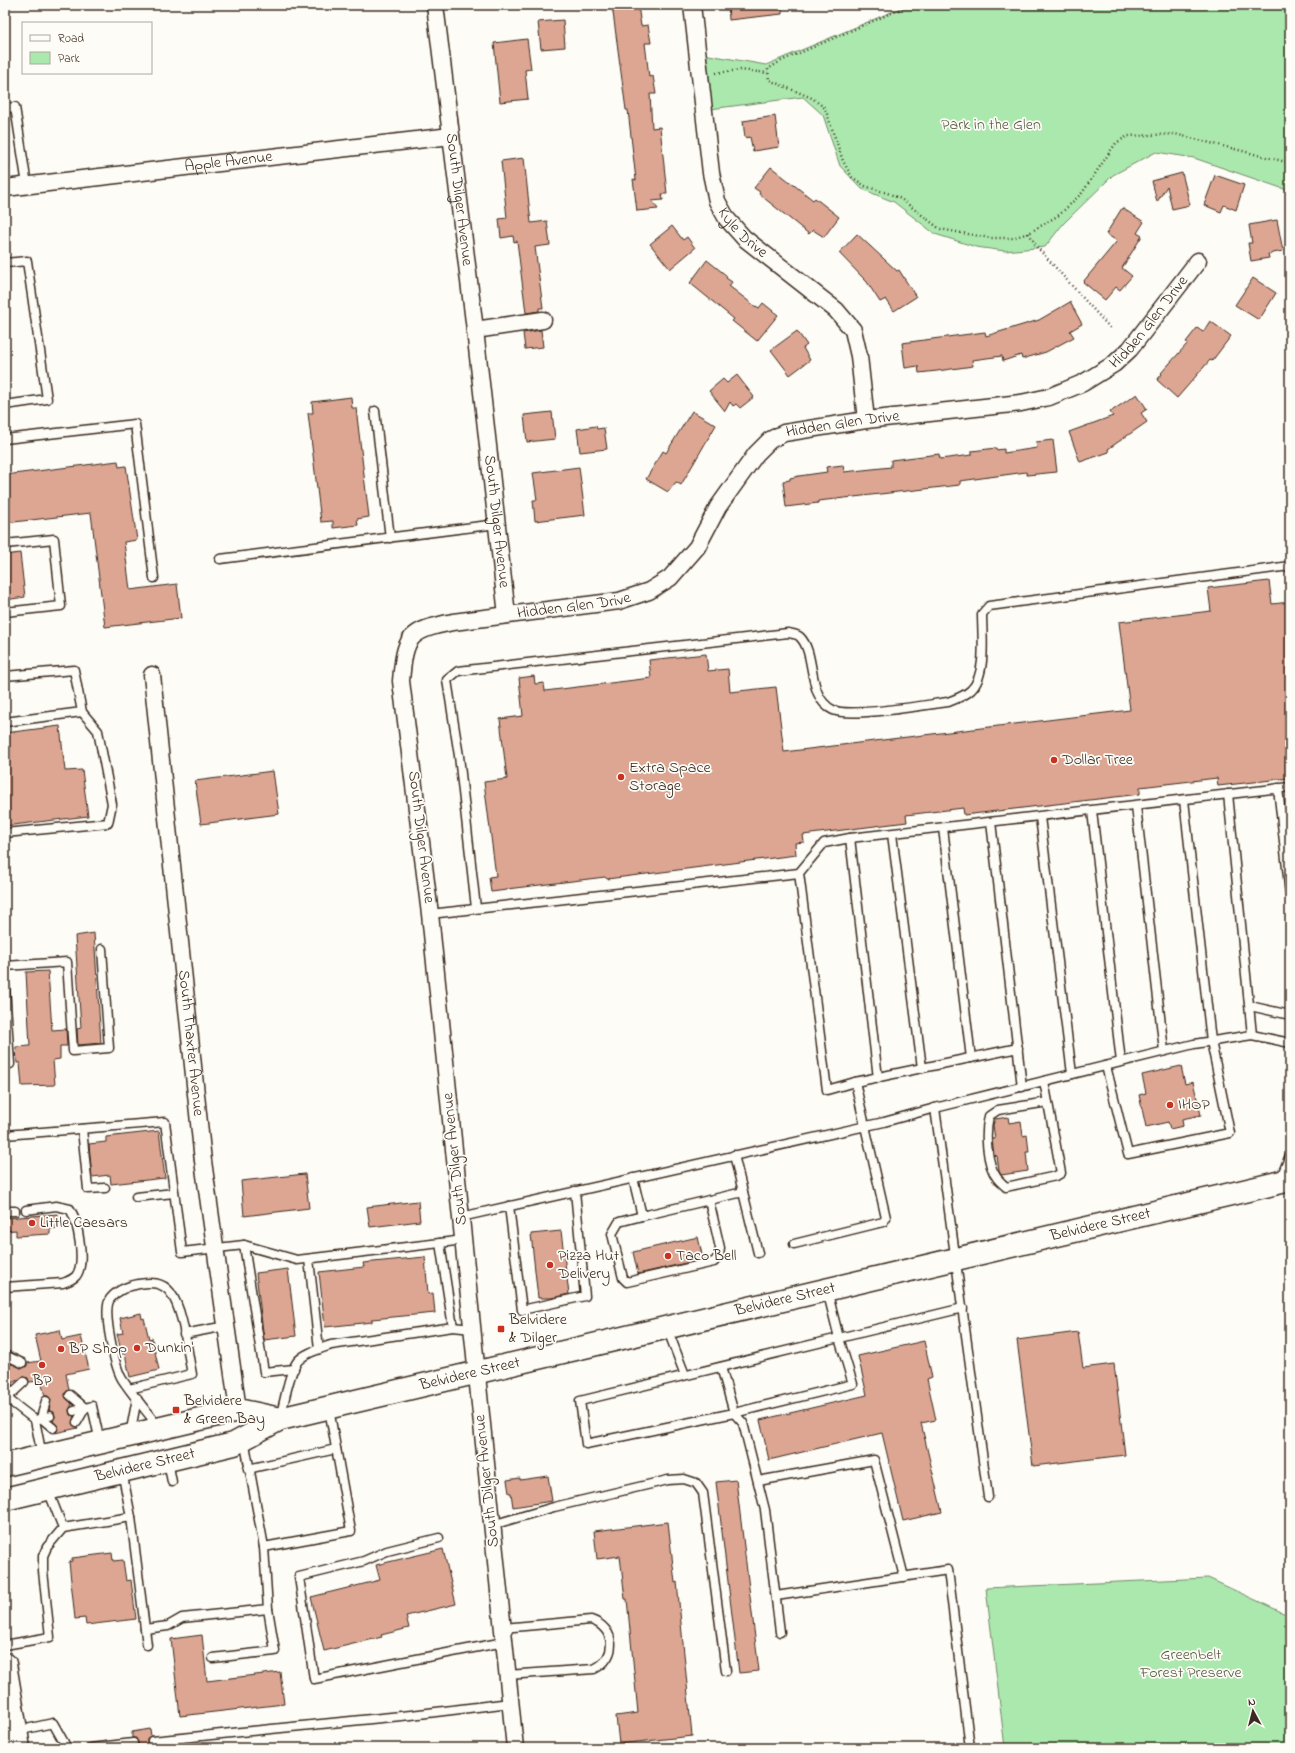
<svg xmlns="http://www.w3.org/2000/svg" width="1295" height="1753" font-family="'Indie Flower',sans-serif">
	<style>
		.green { fill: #abe8ae; stroke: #738966 }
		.building { fill: #dca693; stroke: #3b2a1e }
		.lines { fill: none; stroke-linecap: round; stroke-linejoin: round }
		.lane-casing { stroke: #3b2a1e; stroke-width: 11 }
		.street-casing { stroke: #3b2a1e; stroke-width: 19 }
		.secondary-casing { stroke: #3b2a1e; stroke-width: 25 }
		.path { stroke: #3b2a1e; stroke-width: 2.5; stroke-dasharray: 1 3; stroke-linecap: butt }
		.lane { stroke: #fdfcf7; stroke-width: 8 }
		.street { stroke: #fdfcf7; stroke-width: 16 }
		.secondary { stroke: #fdfcf7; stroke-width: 22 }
		.poi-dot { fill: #c8321e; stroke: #fdfcf7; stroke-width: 1.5 }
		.labels { text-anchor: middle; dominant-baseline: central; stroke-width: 3.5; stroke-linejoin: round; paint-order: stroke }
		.park-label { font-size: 16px; fill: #575a42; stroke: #fdfcf7 }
		.street-label { font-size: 16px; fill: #3b2a1e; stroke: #fdfcf7 }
		.poi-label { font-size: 16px; fill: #3b2a1e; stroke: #fdfcf7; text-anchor: start }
	</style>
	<rect width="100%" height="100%" fill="#fdfcf7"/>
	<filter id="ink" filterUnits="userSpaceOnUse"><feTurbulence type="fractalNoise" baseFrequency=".025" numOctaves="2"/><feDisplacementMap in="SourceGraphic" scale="8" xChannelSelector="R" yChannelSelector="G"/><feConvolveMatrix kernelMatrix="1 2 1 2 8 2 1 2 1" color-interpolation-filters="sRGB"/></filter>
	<g filter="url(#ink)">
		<g class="green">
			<path d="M908 5H1290V191L1194 158 1156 152 1113 175 1063 224 1045 247 1005 251 976 247 935 234 894 202 862 189 840 166 823 115 803 97 710 109 703 54 766 65Z"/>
			<path d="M1208 1578 1290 1616V1748H1005L986 1588Z"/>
		</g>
		<g class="building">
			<path d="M612 5H638L641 26 648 25 651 43H645L649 77 653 76 656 94H650L652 128 660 127 667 194H662L663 200 652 201 658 209 637 211 633 179 636 180 628 110H626Z"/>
			<path d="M728 5H782V14L729 20Z"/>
			<path d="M563 20 565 47 541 49 538 22Z"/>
			<path d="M527 39 531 69 525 70 528 99 500 102 494 43Z"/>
			<path d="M775 116 779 147 753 151 750 137 745 138 743 121Z"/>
			<path d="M524 158 531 223 547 221 550 245 535 247 543 308H539V311L526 313 517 241 514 242 513 236 501 238 499 219 507 218 501 161Z"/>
			<path d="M771 167 813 200 815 198 839 217 824 237 813 230 809 234 759 194 760 192 754 188Z"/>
			<path d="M1182 173 1190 205 1172 209 1167 186 1157 202 1152 181Z"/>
			<path d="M1215 175 1244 185 1236 210 1224 205 1221 212 1204 205Z"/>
			<path d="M1122 208 1144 222 1137 233 1142 236 1122 268 1132 276 1120 290 1116 287 1105 300 1083 282 1117 241 1106 234Z"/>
			<path d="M1277 220 1283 251 1268 254 1269 258 1251 261 1248 243H1252L1249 225Z"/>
			<path d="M672 226 683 240 687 237 695 248 670 269 650 244Z"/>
			<path d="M857 234 897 271 899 270 916 297 894 311 886 299 880 302 867 282 839 253Z"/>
			<path d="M707 260 727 276 726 278 732 282 729 286 756 307V306L759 308 763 303 778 315 757 341 732 321 734 319 690 283Z"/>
			<path d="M1253 278 1276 293 1259 320 1235 305Z"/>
			<path d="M1070 302 1082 324 1070 331 1074 337 1046 352 1022 359 1021 355 1003 361 1002 356 972 360 973 366 937 371 919 373 918 366 905 368 902 343 985 332 986 336 1039 320Z"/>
			<path d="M1210 321 1231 336 1212 361 1210 360 1177 398 1157 380 1162 374 1161 373 1188 343 1186 342 1197 328 1203 332Z"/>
			<path d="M541 330 543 347 525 349 523 333Z"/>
			<path d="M797 331 807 345 803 348 810 360 790 375 771 350Z"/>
			<path d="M737 375 754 397 740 408 736 404 733 406 730 402 725 411 709 391 723 379 727 383Z"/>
			<path d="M1137 394 1147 409 1141 413 1147 422 1108 449 1109 452 1080 462 1069 432 1113 416 1110 412Z"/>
			<path d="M351 397 352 408H356L369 517 357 519 358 525 333 528V521L321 522 308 413H313L312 402Z"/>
			<path d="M692 411 716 425 681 485 676 482 668 492 646 479 663 451 666 453Z"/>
			<path d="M552 412 555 439 527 442 524 415Z"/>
			<path d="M596 426 597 429 604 428 607 449 580 452 577 429Z"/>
			<path d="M1053 440 1057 472 1027 475 1026 472 960 481V485L818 501V503L786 507 783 481 790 480V478L799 476 827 472 826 467 843 465 844 472 891 467V460L939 454 940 459 972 455V451L996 448V450L1004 449V453L1037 448 1036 442Z"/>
			<path d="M118 461 119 467 126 466 137 540 124 542 130 590 177 584 181 618 105 627 91 513 5 523V475Z"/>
			<path d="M579 467 585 515 535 521 533 500H537L533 473Z"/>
			<path d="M20 553 25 597 5 600V555Z"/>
			<path d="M1269 581 1272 604 1290 602V778L1218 786 1217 778 1140 787V794L964 815 963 808 906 815 907 822 803 835 804 842 795 843 796 855 607 879 605 877 507 889V890L491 892 489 877 496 876 484 782 507 779 500 719 523 716 519 678 534 676 535 684 544 683 545 691 651 678 649 660 706 654 708 671 728 669 730 692 776 687 784 752 1130 710 1119 622 1211 611 1208 588Z"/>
			<path d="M60 726 65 771 82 770 88 816 5 826V733Z"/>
			<path d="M273 771 279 814 201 824 195 781Z"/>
			<path d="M94 933 101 1043 78 1045 77 1029 81 1028 75 936Z"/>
			<path d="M48 971 52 1030 66 1029 67 1046H60V1059L53 1060 55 1085 22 1086 20 1063H17L16 1047 30 1046 26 972Z"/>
			<path d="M1181 1066 1185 1084 1193 1082 1201 1115 1182 1119 1183 1126 1170 1129 1168 1122 1146 1127 1139 1095 1146 1093 1142 1075Z"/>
			<path d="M1008 1117 1009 1123 1021 1121 1023 1136 1027 1135 1029 1152H1026L1028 1171 1001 1175 999 1171 997 1156 994 1155 992 1139H995L993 1125 995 1119Z"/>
			<path d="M159 1131 165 1178 111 1184 110 1175 92 1177 89 1144 106 1142V1137Z"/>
			<path d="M305 1174 309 1208 244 1216 241 1181Z"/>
			<path d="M418 1201 420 1221 370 1227 367 1207Z"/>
			<path d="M58 1214 59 1228 50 1229V1234L16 1236V1230L5 1231V1218Z"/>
			<path d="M561 1231 569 1294 551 1298H538L531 1234Z"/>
			<path d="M698 1237 703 1259 638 1274 633 1252Z"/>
			<path d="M425 1257 428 1294 433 1293 435 1313 372 1319V1322L325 1327 319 1272 364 1267 363 1263Z"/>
			<path d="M288 1269 296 1336 264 1340 256 1273Z"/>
			<path d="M141 1313 142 1319 144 1318 149 1339 152 1338 159 1370 130 1377 125 1354H122L117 1334 123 1333 120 1318Z"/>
			<path d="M60 1330 62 1340 81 1336 89 1369 66 1374 69 1390 66 1392 65 1396 72 1404 69 1410 70 1415 74 1416 72 1424 78 1428 55 1433 57 1431 58 1426 53 1421 55 1417 54 1412 49 1411 51 1399 48 1396H45L41 1381 29 1382 28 1378 23 1377 12 1383 9 1379H5V1365L12 1364 23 1368 27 1366V1363L41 1361 35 1335Z"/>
			<path d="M1078 1332 1083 1368 1114 1364 1125 1455 1033 1466 1017 1340Z"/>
			<path d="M924 1341 932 1377 927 1379 936 1420 921 1423 942 1512 903 1521 882 1433 769 1460 760 1420 867 1395 858 1356Z"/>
			<path d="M548 1476 552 1501 513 1507 511 1493H509L507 1480 520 1478V1480Z"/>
			<path d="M736 1480 759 1671 739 1673 716 1482Z"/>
			<path d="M668 1522 675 1583 677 1582 692 1736 619 1744 616 1716 638 1713 627 1599H625L620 1556 597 1559 594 1531Z"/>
			<path d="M443 1549 456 1604 406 1616 409 1628 381 1635 382 1637 324 1651 311 1597 380 1580 376 1565Z"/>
			<path d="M112 1553 113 1561 123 1560 126 1581 131 1580 136 1619 86 1625 85 1618 75 1619 69 1562 72 1561V1558Z"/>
			<path d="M202 1635 207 1681 280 1672 284 1704 180 1716 171 1639Z"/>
			<path d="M150 1729 151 1736 147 1738V1742L152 1748H135L138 1746V1742L136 1738H132V1732Z"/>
		</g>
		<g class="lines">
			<defs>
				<g id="lane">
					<path d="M5 108 15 107 27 185"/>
					<path d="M5 263 27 261 47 399 5 405"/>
					<path d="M375 411 390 538"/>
					<path d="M5 439 135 424 154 578"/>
					<path d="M5 544 54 539 61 606 5 612"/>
					<path d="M220 559 497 524"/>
					<path d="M5 676 74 670 82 712 5 722"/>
					<path d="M1278 788 1290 895"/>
					<path d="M1228 794 1252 1035"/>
					<path d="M1136 806 1164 1051"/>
					<path d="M1092 811 1121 1062"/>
					<path d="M1040 817 1072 1074"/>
					<path d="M991 822 1022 1087"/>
					<path d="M943 828 971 1058"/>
					<path d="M5 833 108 823 112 804 98 731 82 712"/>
					<path d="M892 834 922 1068"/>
					<path d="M850 838 878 1078"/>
					<path d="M799 873 827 1090 855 1082 1018 1048"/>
					<path d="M476 908 459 756 447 680 458 671 788 633C792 634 797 634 800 637 817 654 806 697 833 710 850 718 925 705 948 702 956 699 965 696 971 690 987 675 982 635 982 614L989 606 1290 566"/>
					<path d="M430 914 799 873 824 843 850 838 1290 787"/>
					<path d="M5 966 67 962 73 1051 109 1048 102 949"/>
					<path d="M5 986 10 1064H5"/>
					<path d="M1250 1006 1290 1015"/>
					<path d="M1106 1066 1128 1154 1230 1133 1211 1041 1184 800"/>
					<path d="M1044 1081 1061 1173 1056 1176 1006 1187C1003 1184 1000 1182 997 1178 986 1164 985 1132 989 1116L998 1110 1048 1102"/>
					<path d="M935 1108 1194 1044 1252 1035 1290 1043"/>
					<path d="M82 1129 88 1189 105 1188"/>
					<path d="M5 1135 165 1122 182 1252 244 1245 297 1260 440 1243"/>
					<path d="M633 1178 642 1216 743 1192 734 1155"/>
					<path d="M1280 1180 1290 1155"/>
					<path d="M743 1192 758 1253"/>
					<path d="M136 1197 174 1193"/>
					<path d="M509 1206 522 1310 585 1296 575 1191"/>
					<path d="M5 1211H15"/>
					<path d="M642 1216 619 1222 612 1234 623 1278 627 1282 714 1262 719 1256 720 1248 709 1200"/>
					<path d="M461 1217 884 1122 935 1108 988 1497"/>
					<path d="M463 1240 440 1243 453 1327 472 1329"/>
					<path d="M794 1244 883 1222 886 1218 855 1082"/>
					<path d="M244 1245 264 1372 294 1369"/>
					<path d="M309 1259 319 1349"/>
					<path d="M5 1287 63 1283C68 1281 72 1280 76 1276 86 1263 78 1222 70 1209L56 1206 26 1210"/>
					<path d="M827 1290 839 1338 963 1308"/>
					<path d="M667 1328 685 1375"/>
					<path d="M184 1334 226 1326"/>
					<path d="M839 1338 853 1384 734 1413 586 1444 580 1401Z"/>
					<path d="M5 1355 22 1363"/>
					<path d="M721 1367 734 1413 743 1423 765 1510 780 1632"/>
					<path d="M7 1384 9 1399"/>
					<path d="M129 1389 192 1374C187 1351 184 1310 170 1292 162 1282 151 1282 139 1284 128 1286 117 1290 110 1299 102 1311 115 1367 122 1379 133 1396 147 1411 159 1428"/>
					<path d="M70 1395 85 1408 77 1422"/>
					<path d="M9 1396 24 1382"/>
					<path d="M5 1401 9 1400 35 1420 50 1416"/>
					<path d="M46 1401 41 1418 53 1428"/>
					<path d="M74 1411 92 1406 100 1442"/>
					<path d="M280 1417C285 1402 288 1375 297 1362 304 1353 320 1349 331 1345L453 1327"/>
					<path d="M35 1420 42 1456"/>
					<path d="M130 1435 137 1398"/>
					<path d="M168 1461 172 1482"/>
					<path d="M248 1469 336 1449"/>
					<path d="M122 1471 131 1517"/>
					<path d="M758 1481 874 1460 904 1577"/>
					<path d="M492 1525 554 1507 668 1480 684 1479 696 1483 703 1493 726 1671"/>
					<path d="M63 1528 131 1517 147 1645"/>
					<path d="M439 1538 387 1551 364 1561 299 1577 314 1679 504 1642"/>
					<path d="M264 1547 351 1531 329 1409"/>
					<path d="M776 1596 948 1570 970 1748"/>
					<path d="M502 1628 591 1620C616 1628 618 1658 594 1669L507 1675"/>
					<path d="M145 1629 168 1626 182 1618 268 1609 264 1547 244 1439"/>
					<path d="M5 1645 50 1637 43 1571V1556L47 1547 63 1528 48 1490"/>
					<path d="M213 1658 275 1651 268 1609"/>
					<path d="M17 1731 53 1723 67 1748"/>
					<path d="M152 1741 411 1715 510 1703"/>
					<path d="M90 1748 133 1743"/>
				</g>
				<g id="street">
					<path id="s1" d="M435 5 475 330 507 615"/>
					<path id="s2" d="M692 5 711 173 717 201 727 219 744 238 836 310 853 330 859 356 866 420"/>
					<path id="s3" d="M5 188 451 136"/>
					<path d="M475 330 543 320"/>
					<path id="s4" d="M152 675 203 1161 238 1410"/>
					<path id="s5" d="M515 1748 430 914 401 681C405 636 408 631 453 622L619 601 649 591 670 578 697 547 718 507 756 454 770 440 784 433 866 420 1021 403 1049 397 1083 383 1114 364 1130 349 1198 261"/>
				</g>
				<g id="secondary">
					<path d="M5 1465 238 1410 280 1419"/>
					<path id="s6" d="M5 1499 234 1444 280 1419 1290 1180"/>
					<path d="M5 1664 19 1748"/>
				</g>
			</defs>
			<use href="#lane" class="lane-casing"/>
			<use href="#street" class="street-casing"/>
			<use href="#secondary" class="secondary-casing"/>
			<g class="path">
				<path d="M910 5 781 61 768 69 769 80 812 98 825 108 843 161 852 177 865 186 890 194 901 199 940 229 990 238H1012L1029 233 1059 215 1082 193 1116 143 1128 136 1175 134 1290 163"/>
				<path d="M716 73 740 70 768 73"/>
				<path d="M1029 233 1036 246 1112 330"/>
			</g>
			<use href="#lane" class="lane"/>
			<use href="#street" class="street"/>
			<use href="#secondary" class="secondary"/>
		</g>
	</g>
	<g class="poi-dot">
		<circle cx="1054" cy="760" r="4"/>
		<circle cx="621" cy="777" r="4"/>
		<circle cx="1170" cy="1105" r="4"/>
		<circle cx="32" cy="1223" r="4"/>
		<circle cx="668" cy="1256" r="4"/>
		<circle cx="550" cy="1265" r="4"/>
		<rect x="497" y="1325" width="8" height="8" rx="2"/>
		<circle cx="137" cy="1348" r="4"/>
		<circle cx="61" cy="1349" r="4"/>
		<circle cx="42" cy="1365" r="4"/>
		<rect x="172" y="1406" width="8" height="8" rx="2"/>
	</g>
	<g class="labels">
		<g class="park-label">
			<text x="991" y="125">Park in the Glen</text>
			<text x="1191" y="1655">Greenbelt<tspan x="1191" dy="18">Forest Preserve</tspan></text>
		</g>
		<g class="street-label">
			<text stroke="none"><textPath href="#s3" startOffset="225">Apple Avenue</textPath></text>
			<text stroke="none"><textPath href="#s1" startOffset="196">South Dilger Avenue</textPath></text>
			<text stroke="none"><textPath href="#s2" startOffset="239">Kyle Drive</textPath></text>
			<text stroke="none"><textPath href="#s5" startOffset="1969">Hidden Glen Drive</textPath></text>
			<text stroke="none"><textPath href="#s5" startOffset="1633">Hidden Glen Drive</textPath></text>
			<text stroke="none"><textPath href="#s1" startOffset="520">South Dilger Avenue</textPath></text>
			<text stroke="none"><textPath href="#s5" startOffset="1285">Hidden Glen Drive</textPath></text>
			<text transform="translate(421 837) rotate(83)">South Dilger Avenue</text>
			<text stroke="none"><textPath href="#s4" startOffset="370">South Thaxter Avenue</textPath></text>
			<text transform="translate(455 1159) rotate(-96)">South Dilger Avenue</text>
			<text stroke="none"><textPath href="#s6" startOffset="1131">Belvidere Street</textPath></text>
			<text stroke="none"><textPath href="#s6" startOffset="807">Belvidere Street</textPath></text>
			<text stroke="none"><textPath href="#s6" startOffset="483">Belvidere Street</textPath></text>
			<text stroke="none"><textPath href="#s6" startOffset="144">Belvidere Street</textPath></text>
			<text transform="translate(487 1481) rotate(-96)">South Dilger Avenue</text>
		</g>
		<g class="poi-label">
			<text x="1062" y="760">Dollar Tree</text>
			<text x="629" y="768">Extra Space<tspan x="629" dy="18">Storage</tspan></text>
			<text x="1178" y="1105">IHOP</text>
			<text x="40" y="1223">Little Caesars</text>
			<text x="558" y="1256">Pizza Hut<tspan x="558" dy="18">Delivery</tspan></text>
			<text x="676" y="1256">Taco Bell</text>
			<text x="509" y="1320">Belvidere<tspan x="509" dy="18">&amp; Dilger</tspan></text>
			<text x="145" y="1348">Dunkin'</text>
			<text x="69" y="1349">BP Shop</text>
			<text x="42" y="1381" text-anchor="middle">BP</text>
			<text x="184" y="1401">Belvidere<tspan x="184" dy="18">&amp; Green Bay</tspan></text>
		</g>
	</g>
	<rect width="1295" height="1753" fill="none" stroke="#fdfcf7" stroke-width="20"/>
	<rect x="10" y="10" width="1275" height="1733" fill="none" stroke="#3b2a1e" stroke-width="1.5" filter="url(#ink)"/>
	<rect x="22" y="22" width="130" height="52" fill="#fdfcf7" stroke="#afa8a0"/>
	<rect x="30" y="35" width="20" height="6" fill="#fdfcf7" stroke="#afa8a0"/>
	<text x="58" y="42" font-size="12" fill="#3b2a1e">Road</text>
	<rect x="30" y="52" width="20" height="12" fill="#abe8ae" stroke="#afa8a0"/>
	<text x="58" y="62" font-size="12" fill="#3b2a1e">Park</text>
	<g transform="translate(1253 1711) rotate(353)" stroke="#fdfcf7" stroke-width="3" paint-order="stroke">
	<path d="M0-3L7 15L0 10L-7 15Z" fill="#3b2a1e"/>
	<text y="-6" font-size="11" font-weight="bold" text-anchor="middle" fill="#3b2a1e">N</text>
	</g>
</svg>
